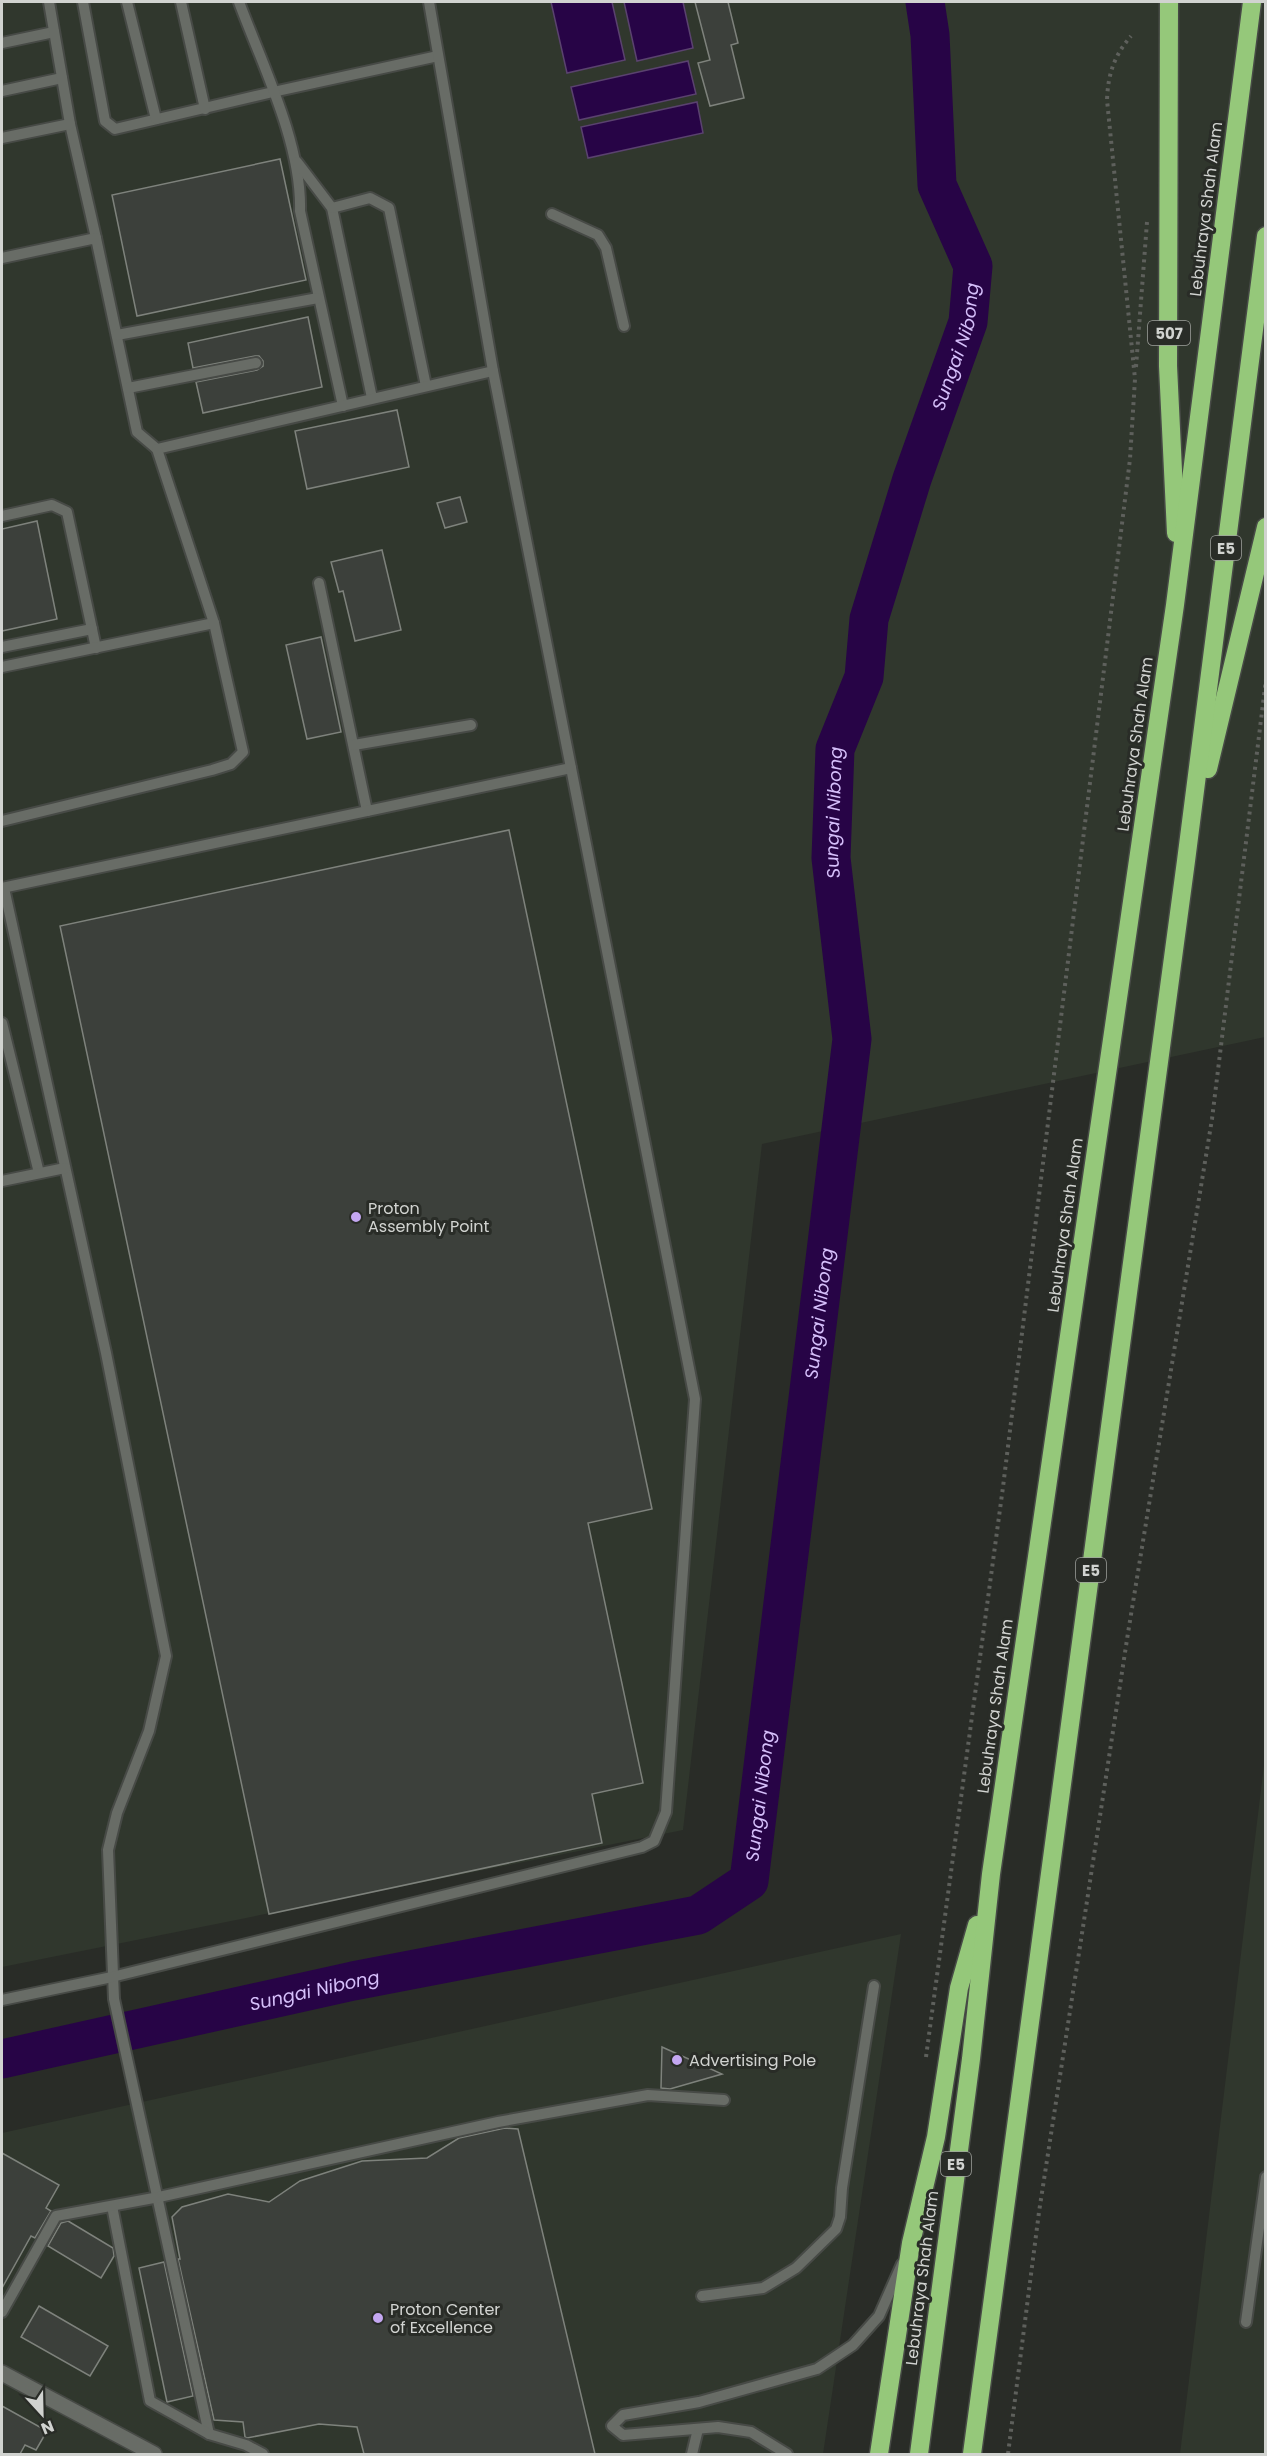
<svg xmlns="http://www.w3.org/2000/svg" width="1267" height="2456" font-family="Poppins,sans-serif">
	<style>
		.built { fill: #30372d }
		.water { fill: #270446; stroke: #5a426f; stroke-width: 1.5 }
		.lines { fill: none; stroke-linecap: round; stroke-linejoin: round }
		.river { stroke: #270446; stroke-width: 39 }
		.building { fill: #3c403b; stroke: #7e827c; stroke-width: 1.5 }
		.service-casing { stroke: #474a46; stroke-width: 14 }
		.minor-casing { stroke: #474a46; stroke-width: 18 }
		.motorway-casing { stroke: #474a46; stroke-width: 21 }
		.path { stroke: #5e605c; stroke-width: 4; stroke-dasharray: 3 4.5; stroke-linecap: butt }
		.service { stroke: #686c66; stroke-width: 10 }
		.minor { stroke: #686c66; stroke-width: 15 }
		.motorway { stroke: #95c87a; stroke-width: 18 }
		.poi-dot { fill: #c4a7f1; stroke: #292c27; stroke-width: 2 }
		.labels { text-anchor: middle; dominant-baseline: central; stroke-width: 6; stroke-linejoin: round; paint-order: stroke }
		.shield { fill: #292c27; stroke: #9fa19d; stroke-width: 1.5 }
		.shield-label { font-size: 15px; font-weight: bold; fill: #d1d3d0 }
		.street-label { font-size: 16px; fill: #d1d3d0; stroke: #292c27 }
		.poi-label { font-size: 16px; fill: #d1d3d0; stroke: #292c27; text-anchor: start }
		.water-label { font-size: 18px; font-style: italic; fill: #d5bffa; stroke: #292c27 }
	</style>
	<rect width="100%" height="100%" fill="#292c27"/>
	<g class="built">
		<path d="M2 2H1265V1037L762 1144 683 1830 2 1967Z"/>
		<path d="M1265 1757V2454H1180Z"/>
		<path d="M901 1934 823 2454H2V2133Z"/>
	</g>
	<g class="water">
		<path d="M551 2H612L625 60 567 73Z"/>
		<path d="M624 2H683L693 48 637 61Z"/>
		<path d="M688 61 696 94 579 120 571 87Z"/>
		<path d="M697 102 703 133 588 158 581 127Z"/>
	</g>
	<g class="lines">
		<path class="river" id="s1" d="M2 2059 353 1981 698 1915 749 1881 852 1039 831 858 835 749 864 677 869 619 912 479 968 322 973 266 937 185 930 35 925 2"/>
	</g>
	<g class="building">
		<path d="M695 2H728L738 43 731 45 744 98 710 106 698 63 710 60Z"/>
		<path d="M280 159 306 280 137 316 112 195Z"/>
		<path d="M308 317 322 387 203 413 196 382 257 370 263 366V361L259 356H255L193 368 188 343Z"/>
		<path d="M397 410 409 467 307 489 295 431Z"/>
		<path d="M460 497 467 522 445 528 437 503Z"/>
		<path d="M37 521 57 619 2 631V529Z"/>
		<path d="M382 550 401 630 355 641 343 591 339 592 331 562Z"/>
		<path d="M321 637 341 732 307 739 286 645Z"/>
		<path d="M509 830 652 1509 588 1523 643 1783 592 1794 602 1843 269 1914 60 926Z"/>
		<path d="M662 2047 722 2074 670 2089 661 2088Z"/>
		<path d="M505 2128 518 2129 595 2454H364L357 2427 319 2424 247 2438 245 2437 243 2422 214 2420 178 2259H180L172 2217 182 2207 228 2194 269 2202 300 2181 362 2161 427 2158 459 2138Z"/>
		<path d="M2 2153 59 2185 46 2208 51 2211 35 2238 31 2236 2 2288Z"/>
		<path d="M68 2221 113 2248 114 2256 101 2278 48 2246 61 2223Z"/>
		<path d="M164 2262 193 2396 167 2402 139 2268Z"/>
		<path d="M39 2306 108 2346 90 2376 21 2337Z"/>
		<path d="M2 2406 47 2431 36 2450 25 2445 20 2454H2Z"/>
	</g>
	<g class="lines">
		<defs>
			<g id="service">
				<path d="M83 2 105 121 115 129 273 92 438 56"/>
				<path d="M127 2 156 119"/>
				<path d="M181 2 205 109"/>
				<path d="M239 2C262 64 302 144 300 211L343 406"/>
				<path d="M2 43 54 32"/>
				<path d="M2 91 62 78"/>
				<path d="M70 124 96 238"/>
				<path d="M2 138 70 124 49 2"/>
				<path d="M297 162 332 208 372 398"/>
				<path d="M332 208 370 198 389 208 426 386"/>
				<path d="M552 214 598 235 606 248 624 326"/>
				<path d="M2 258 96 238 137 432 157 449 493 371"/>
				<path d="M117 335 318 298"/>
				<path d="M128 388 256 363"/>
				<path d="M2 516 52 505 67 512 96 648"/>
				<path d="M319 583 367 811"/>
				<path d="M2 647 92 629"/>
				<path d="M2 667 214 623"/>
				<path d="M354 745 471 725"/>
				<path d="M2 821 212 770 231 764 243 752 214 623 157 449"/>
				<path d="M2 888 571 768"/>
				<path d="M4 888 106 1353 166 1656 149 1731 117 1813 108 1850 114 1999 209 2434"/>
				<path d="M2 1023 39 1173"/>
				<path d="M2 1181 65 1168"/>
				<path d="M2 2000 112 1977 642 1847 654 1841 666 1812 695 1399 493 371 429 2"/>
				<path d="M112 2206 150 2401 209 2434 246 2445 263 2454"/>
				<path d="M702 2296 763 2288 796 2268 836 2229 840 2217 842 2188 874 1986"/>
				<path d="M2 2312 56 2216 159 2197 498 2122 648 2095 724 2100"/>
				<path d="M1246 2322 1266 2177"/>
				<path d="M692 2454 698 2429"/>
				<path d="M787 2454 751 2432 718 2427 623 2435 612 2426 623 2415 699 2402 817 2369 853 2345 879 2316 902 2264"/>
			</g>
			<path id="minor" d="M2 2373 154 2454"/>
			<g id="motorway">
				<path d="M1169 2 1168 366 1176 533"/>
				<path d="M1208 769 1266 527"/>
				<path d="M879 2454 911 2243 936 2137 959 1988 977 1925"/>
				<path d="M919 2454 971 2059 991 1874 1175 605 1252 2"/>
				<path d="M972 2454 1186 861 1266 236"/>
			</g>
		</defs>
		<use href="#service" class="service-casing"/>
		<use href="#minor" class="minor-casing"/>
		<use href="#motorway" class="motorway-casing"/>
		<g class="path">
			<path d="M1136 367 1147 222"/>
			<path d="M926 2057 1003 1487 1130 459 1135 379 1107 100C1108 74 1114 56 1131 36"/>
			<path d="M1008 2454 1039 2212 1087 1901 1128 1633 1212 1119 1266 679"/>
		</g>
		<use href="#service" class="service"/>
		<use href="#minor" class="minor"/>
		<use href="#motorway" class="motorway"/>
	</g>
	<g class="poi-dot">
		<circle cx="356" cy="1217" r="6"/>
		<circle cx="677" cy="2060" r="6"/>
		<circle cx="378" cy="2318" r="6"/>
	</g>
	<g class="labels">
		<g class="shield">
			<rect x="1148" y="321" width="42" height="24" rx="4.5"/>
			<rect x="1211" y="536" width="30" height="24" rx="4.5"/>
			<rect x="1076" y="1558" width="30" height="24" rx="4.5"/>
			<rect x="941" y="2152" width="30" height="24" rx="4.5"/>
		</g>
		<g class="shield-label">
			<text x="1169" y="333">507</text>
			<text x="1226" y="548">E5</text>
			<text x="1091" y="1570">E5</text>
			<text x="956" y="2164">E5</text>
		</g>
		<g class="street-label">
			<text transform="translate(1206 209) rotate(-83)">Lebuhraya Shah Alam</text>
			<text transform="translate(1135 744) rotate(-82)">Lebuhraya Shah Alam</text>
			<text transform="translate(1065 1225) rotate(-82)">Lebuhraya Shah Alam</text>
			<text transform="translate(995 1706) rotate(-82)">Lebuhraya Shah Alam</text>
			<text transform="translate(922 2278) rotate(-83)">Lebuhraya Shah Alam</text>
		</g>
		<g class="poi-label">
			<text x="368" y="1208">Proton<tspan x="368" dy="18">Assembly Point</tspan></text>
			<text x="689" y="2060">Advertising Pole</text>
			<text x="390" y="2309">Proton Center<tspan x="390" dy="18">of Excellence</tspan></text>
		</g>
		<g class="water-label">
			<text stroke="none"><textPath href="#s1" startOffset="2334">Sungai Nibong</textPath></text>
			<text stroke="none"><textPath href="#s1" startOffset="1848">Sungai Nibong</textPath></text>
			<text stroke="none"><textPath href="#s1" startOffset="1344">Sungai Nibong</textPath></text>
			<text stroke="none"><textPath href="#s1" startOffset="858">Sungai Nibong</textPath></text>
			<text stroke="none"><textPath href="#s1" startOffset="320">Sungai Nibong</textPath></text>
		</g>
	</g>
	<rect width="1267" height="2456" fill="none" stroke="#d1d3d0" stroke-width="6"/>
	<g transform="translate(42 2414) rotate(158)" stroke="#292c27" stroke-width="4.5" paint-order="stroke">
	<path d="M0-4.5L10 22L0 15L-10 22Z" fill="#d1d3d0"/>
	<text y="-9" font-size="16" font-weight="bold" text-anchor="middle" fill="#d1d3d0">N</text>
	</g>
</svg>
